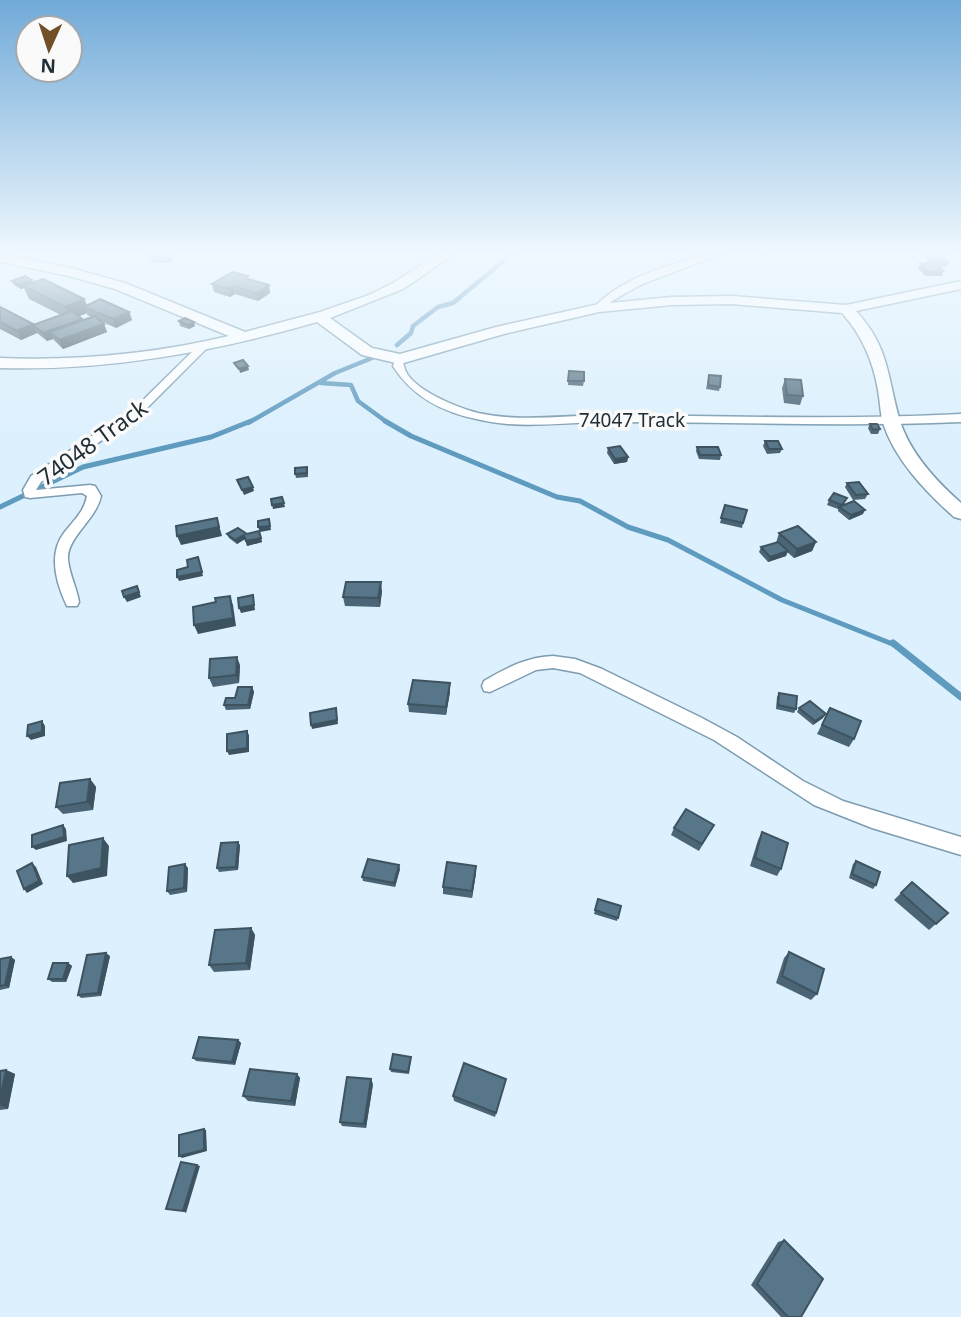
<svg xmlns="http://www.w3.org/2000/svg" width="961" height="1317" font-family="'Noto Sans',sans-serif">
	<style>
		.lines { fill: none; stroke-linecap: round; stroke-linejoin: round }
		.stream-far2 { stroke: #5f9abf; stroke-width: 4.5 }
		.stream-far1 { stroke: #5f9abf; stroke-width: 5 }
		.stream { stroke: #5f9abf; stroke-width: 7 }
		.street-casing { stroke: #7d9cb0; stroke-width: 3 }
		.secondary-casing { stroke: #7d9cb0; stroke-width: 3 }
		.street { fill: #fff; fill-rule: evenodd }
		.secondary { fill: #fff; fill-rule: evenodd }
		.wall { fill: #4c6576; fill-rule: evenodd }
		.shaded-wall { fill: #3e5360 }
		.building { fill: #587689; stroke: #3e5360; stroke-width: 2 }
		.labels { text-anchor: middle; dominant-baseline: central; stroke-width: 7; stroke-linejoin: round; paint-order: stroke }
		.far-street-label { font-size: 19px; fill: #212e36; stroke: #fafafa }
		.street-label { font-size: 23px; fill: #212e36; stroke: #fafafa }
	</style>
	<rect width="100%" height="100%" fill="#dcf0fd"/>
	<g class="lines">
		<g class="stream-far2">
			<path d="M397 345 411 333 413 326 438 307 453 303 513 253"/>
			<path d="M321 383 351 385 358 401 388 423"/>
			<path d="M248 423 335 373 372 358"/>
		</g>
		<g class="stream-far1">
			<path d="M385 421 411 436 557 497 580 501 628 527 668 540 782 600 895 645"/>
			<path d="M0 507 83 467 211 437 251 421"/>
		</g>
		<path class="stream" d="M893 643 961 697"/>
		<defs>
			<g id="street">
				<path d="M709 253H723L640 285 612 301 603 310 594 308C621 277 671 265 709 253Z"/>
				<path d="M198 346 207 348 143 412 41 482 36 490 90 485 95 486 101 496C96 520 67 537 68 559 69 574 77 588 79 602L77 606H67C56 583 48 554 64 533 74 520 84 512 87 496L82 493 30 498 25 497 23 490 31 476 135 408Z"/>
				<path d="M396 357H404C404 360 403 363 404 366 408 389 459 408 478 413 524 423 570 414 616 415 731 416 846 420 961 414V422C845 427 730 422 614 422 569 421 525 430 481 420 444 413 413 398 393 366Z"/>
				<path d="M553 656 575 659 602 669 702 718 737 737 803 781 843 801 961 837V855L872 828 814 805 714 740 580 673 553 668 536 670 490 692 484 691 482 686 484 681C506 668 527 657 553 656Z"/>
			</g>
			<path id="secondary" d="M440 253H455L403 289 330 318 372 348 400 354 496 327 599 304 672 297 731 296 846 305 961 281V289L856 311C890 348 887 377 900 421 910 453 936 481 961 503V519L954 517C926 492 895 460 883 423 880 412 880 401 878 390 873 361 862 335 842 313L731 304 672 305 599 312 504 334 400 364 362 355 317 322C212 352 109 371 0 368V358C77 361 153 354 229 336L115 289 69 276 0 262V254L71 268 125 283 245 332 320 312 369 295 393 283Z"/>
		</defs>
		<use href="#street" class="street-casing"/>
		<use href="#secondary" class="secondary-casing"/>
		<use href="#street" class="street"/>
		<use href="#secondary" class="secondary"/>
	</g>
	<g class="wall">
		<path d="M926 253 948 263 947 267H940L943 271 942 276H925L918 268 920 263H928L925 257Z"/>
		<path d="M174 256 170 263 152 262 151 258Z"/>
		<path d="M249 279 269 285 270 293 258 301 235 294 230 297 214 292 212 284Z"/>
		<path d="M12 281 33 283 84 299 87 305 129 312 132 320 116 328 100 321 104 324 107 332 63 349 53 339 47 341 37 333 21 340 0 329V307L34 325 61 315 29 299 24 288 21 289 14 285ZM87 313V315L92 317 83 321 79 316Z"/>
		<path d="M179 321 195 326 189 329 180 326Z"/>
		<path d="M569 371 584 381 583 386 568 385Z"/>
		<path d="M709 375 720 387 719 391 706 389Z"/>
		<path d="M785 379 803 396 800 405 784 403 782 388Z"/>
		<path d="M870 424 880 429 878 434H871L868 428Z"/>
		<path d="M765 441 782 449 780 453 767 454 763 446Z"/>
		<path d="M697 447 721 455 720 460 699 459 696 451Z"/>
		<path d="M608 448 628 457 627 462 614 464 607 453Z"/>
		<path d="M308 472V477L296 478 295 474Z"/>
		<path d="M847 483 868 494 865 499 853 500 845 487Z"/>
		<path d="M829 500 845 503 843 505 863 514 849 520 838 511V509L827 505Z"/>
		<path d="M725 505 743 523 742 528 720 523Z"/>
		<path d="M259 531 262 542 247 546 245 539 237 544 229 538 227 534H247Z"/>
		<path d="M779 533 816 542 812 551 794 558 787 552 786 556 768 562 759 552 761 547 776 543Z"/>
		<path d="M382 591 380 607 345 606 343 597Z"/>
		<path d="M240 665 239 683 213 687 209 678Z"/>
		<path d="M252 687 254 692 250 709 226 710 224 705Z"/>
		<path d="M450 692 446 715 409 712 408 704Z"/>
		<path d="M779 693 796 709 794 713 776 709 777 697Z"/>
		<path d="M799 708 823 718 813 725 797 712Z"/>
		<path d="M830 708 854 739 849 747 817 734Z"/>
		<path d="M90 779 96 787 93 810 63 814 56 807Z"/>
		<path d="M714 825 699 851 671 835 674 828Z"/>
		<path d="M762 832 781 869 777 876 750 866 758 840Z"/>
		<path d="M240 845 238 870 219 872 217 868Z"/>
		<path d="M856 861 876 885 873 889 849 878 853 864Z"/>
		<path d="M188 868 187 892 170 895 167 891Z"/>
		<path d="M400 869 395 887 363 881 362 877Z"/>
		<path d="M476 873 472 898 443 894V887Z"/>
		<path d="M912 882 948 913 929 930 894 900Z"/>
		<path d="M598 899 621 906 617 921 594 914Z"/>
		<path d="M251 928 255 935 250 970 214 972 209 965Z"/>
		<path d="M789 952 817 994 811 1000 776 983 784 958Z"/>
		<path d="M110 956 101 996 81 998 78 995Z"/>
		<path d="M11 957 15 960 9 988 0 990V959Z"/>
		<path d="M68 963 72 966 66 982H52L48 979Z"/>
		<path d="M238 1040 241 1043 235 1065 196 1061 193 1058Z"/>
		<path d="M411 1057V1059L409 1074 391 1072 390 1069Z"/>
		<path d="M6 1070 15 1074 8 1109 0 1110V1071Z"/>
		<path d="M297 1074 300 1078 295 1106 248 1101 243 1096Z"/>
		<path d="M505 1083 495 1117 454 1101 453 1096Z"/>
		<path d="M373 1084 366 1128 342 1126 340 1122Z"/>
		<path d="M784 1240 801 1317H781L751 1285 778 1242Z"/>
	</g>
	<g class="shaded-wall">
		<path d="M173 253 174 256 170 263 169 258Z"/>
		<path d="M32 280 33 284 21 289 19 285Z"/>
		<path d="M269 285 270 293 258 301 257 293Z"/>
		<path d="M233 286 235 294 230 297 228 289Z"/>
		<path d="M84 299 88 308 84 307 87 313 70 320 65 307Z"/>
		<path d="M129 312 132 320 116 328 113 319Z"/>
		<path d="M82 319 86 327 50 332 53 339 47 341 43 333Z"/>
		<path d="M194 322 195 326 189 329 188 325Z"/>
		<path d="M104 324 107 332 63 349 59 340Z"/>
		<path d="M33 325 37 333 21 340 17 331Z"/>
		<path d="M248 366 249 370 240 373 239 369Z"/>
		<path d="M628 457 627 462 614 464 615 459Z"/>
		<path d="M253 487 254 491 244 495 242 490Z"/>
		<path d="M284 503 285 507 273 509 272 505Z"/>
		<path d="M865 510 863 514 849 520 851 515Z"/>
		<path d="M217 518 222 536 181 545 177 536Z"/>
		<path d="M269 519 271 530 260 532 258 527Z"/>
		<path d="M244 535 245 539 237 544 235 540Z"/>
		<path d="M261 538 262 542 247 546 246 541Z"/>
		<path d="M816 542 812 551 794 558 797 549Z"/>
		<path d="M788 551 786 556 768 562 770 557Z"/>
		<path d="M198 557 203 576 179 581 177 577Z"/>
		<path d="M381 582 382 591 380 607 378 598Z"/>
		<path d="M137 586 141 597 127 602 124 597Z"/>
		<path d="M253 595 255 610 241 613 239 608Z"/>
		<path d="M230 596 233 605 236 626 198 634 194 625Z"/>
		<path d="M237 657 240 665 239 683 236 675Z"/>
		<path d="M450 683V692L446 715V707Z"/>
		<path d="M252 687 254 692 250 709 248 705Z"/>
		<path d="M336 708 338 724 312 729 311 725Z"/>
		<path d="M826 714 823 718 813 725 815 721Z"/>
		<path d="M42 721 45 726V736L31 740 27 736Z"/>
		<path d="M247 731 249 735V752L229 755 227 751Z"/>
		<path d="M90 779 96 787 93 810 87 802Z"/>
		<path d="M63 825 66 829 67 841 36 850 32 847Z"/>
		<path d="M103 838 109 846 107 876 73 883 67 876Z"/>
		<path d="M238 842 240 845 238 870 236 867Z"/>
		<path d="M32 863 36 867 43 884 27 893 24 889Z"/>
		<path d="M185 864 188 868 187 892 184 888Z"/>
		<path d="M399 865 400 869 395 887 394 883Z"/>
		<path d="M476 866V873L472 898V891Z"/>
		<path d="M251 928 255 935 250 970 246 963Z"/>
		<path d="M106 953 110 956 101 996 98 993Z"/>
		<path d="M11 957 15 960 9 988 5 985Z"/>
		<path d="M68 963 72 966 66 982 63 979Z"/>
		<path d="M238 1040 241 1043 235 1065 232 1062Z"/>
		<path d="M6 1070 15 1074 8 1109 0 1105V1100Z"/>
		<path d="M297 1074 300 1078 295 1106 291 1101Z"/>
		<path d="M371 1079 373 1084 366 1128 364 1124Z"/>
		<path d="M204 1129 206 1130 207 1151 182 1158 179 1156Z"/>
		<path d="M197 1165 200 1166 186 1213 183 1211Z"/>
	</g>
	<g class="building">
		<path d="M155 253H173L169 258H151Z"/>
		<path d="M926 253 943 254 948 263H936L943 271 927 272 920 263H932Z"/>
		<path d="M232 272 248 276 245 278 269 285 257 293 233 286 228 289 212 284Z"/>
		<path d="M25 276 32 280 19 285 12 281Z"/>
		<path d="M43 279 84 299 65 307 24 286Z"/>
		<path d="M100 299 129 312 113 319 84 307Z"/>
		<path d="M0 307 33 324 17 331 0 322Z"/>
		<path d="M72 311 82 319 43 333 33 325Z"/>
		<path d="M95 316 104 324 59 340 50 332Z"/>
		<path d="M185 318 194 322 188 325 179 321Z"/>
		<path d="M243 360 248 366 239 369 234 363Z"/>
		<path d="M569 371 584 372V381H568Z"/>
		<path d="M709 375 721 376 720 387 708 385Z"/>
		<path d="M785 379 801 380 803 396 787 395Z"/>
		<path d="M870 424H877L880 429 873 430Z"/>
		<path d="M765 441H778L782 449H769Z"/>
		<path d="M620 446 628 457 615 459 608 448Z"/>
		<path d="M697 447H718L721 455H700Z"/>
		<path d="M307 467V473L295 474V468Z"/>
		<path d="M248 477 253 487 242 490 237 480Z"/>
		<path d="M859 482 868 494 856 495 847 483Z"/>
		<path d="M834 493 847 498 842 505 829 500Z"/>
		<path d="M282 497 284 503 272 505 271 499Z"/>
		<path d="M854 501 865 510 851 515 839 507Z"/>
		<path d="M725 505 747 510 743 523 721 518Z"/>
		<path d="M217 518 219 527 177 536 176 526Z"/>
		<path d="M269 519 270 526 258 527V521Z"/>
		<path d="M798 526 816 542 797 549 779 533Z"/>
		<path d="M238 528 247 534 259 531 261 538 246 541 244 535 235 540 227 534Z"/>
		<path d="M778 542 788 551 770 557 761 547Z"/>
		<path d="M198 557 202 572 177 577V570L188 567 187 560Z"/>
		<path d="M346 582H381L378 598 343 597Z"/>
		<path d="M137 586 139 592 124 597 122 591Z"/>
		<path d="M253 595 254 605 239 608 238 598Z"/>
		<path d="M230 596 233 618 194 625 193 607 216 602 215 598Z"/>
		<path d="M237 657 236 675 209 678 210 659Z"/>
		<path d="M413 680 450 683 446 707 408 704Z"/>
		<path d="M238 687H252L248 705H224L226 698H235Z"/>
		<path d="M779 693 797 696 796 709 778 705Z"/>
		<path d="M810 701 826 714 815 721 799 708Z"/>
		<path d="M336 708 337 720 311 725 310 713Z"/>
		<path d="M830 708 861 721 854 739 822 725Z"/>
		<path d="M42 721V732L27 736 28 725Z"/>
		<path d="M247 731V748L227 751V734Z"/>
		<path d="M90 779 87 802 56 807 60 783Z"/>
		<path d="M686 809 714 825 702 844 674 828Z"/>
		<path d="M63 825 64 837 32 847V835Z"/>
		<path d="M762 832 788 843 781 869 755 858Z"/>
		<path d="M103 838 101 868 67 876 69 845Z"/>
		<path d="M238 842 236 867 217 868 221 843Z"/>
		<path d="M368 859 399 865 394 883 362 877Z"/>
		<path d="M856 861 880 872 876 885 852 874Z"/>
		<path d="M447 862 476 866 472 891 443 887Z"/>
		<path d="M32 863 39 881 24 889 17 871Z"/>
		<path d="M185 864 184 888 167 891 169 867Z"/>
		<path d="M912 882 948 913 936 924 901 893Z"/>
		<path d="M598 899 621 906 618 918 595 910Z"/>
		<path d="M251 928 246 963 209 965 215 930Z"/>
		<path d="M789 952 824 969 817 994 782 976Z"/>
		<path d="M106 953 98 993 78 995 87 955Z"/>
		<path d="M11 957 5 985 0 986V959Z"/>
		<path d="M53 963H68L63 979H48Z"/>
		<path d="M199 1037 238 1040 232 1062 193 1058Z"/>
		<path d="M393 1054 411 1057 408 1072 390 1069Z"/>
		<path d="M464 1063 506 1079 496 1113 453 1096Z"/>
		<path d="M250 1069 297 1074 291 1101 243 1096Z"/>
		<path d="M6 1070 0 1100V1071Z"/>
		<path d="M347 1077 371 1079 364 1124 340 1122Z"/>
		<path d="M204 1129V1150L179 1156V1135Z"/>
		<path d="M181 1162 197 1165 183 1211 166 1209Z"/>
		<path d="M784 1240 823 1279 801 1317H788L757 1284Z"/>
	</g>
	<linearGradient id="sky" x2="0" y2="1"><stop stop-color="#71aad8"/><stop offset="0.58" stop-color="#eff8fe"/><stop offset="1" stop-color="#eff8fe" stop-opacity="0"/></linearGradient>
	<rect width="961" height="437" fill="url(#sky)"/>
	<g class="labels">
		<g class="far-street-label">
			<text x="632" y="420">74047 Track</text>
		</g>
		<g class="street-label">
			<text transform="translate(92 442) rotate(-36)">74048 Track</text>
		</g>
	</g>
	<g transform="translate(49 49) rotate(183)"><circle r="33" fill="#fafafa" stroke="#a3a8ac" stroke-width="2"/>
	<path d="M0-5L12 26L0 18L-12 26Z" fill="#714f27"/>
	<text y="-10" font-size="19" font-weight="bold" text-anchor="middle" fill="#212e36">N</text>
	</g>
</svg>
